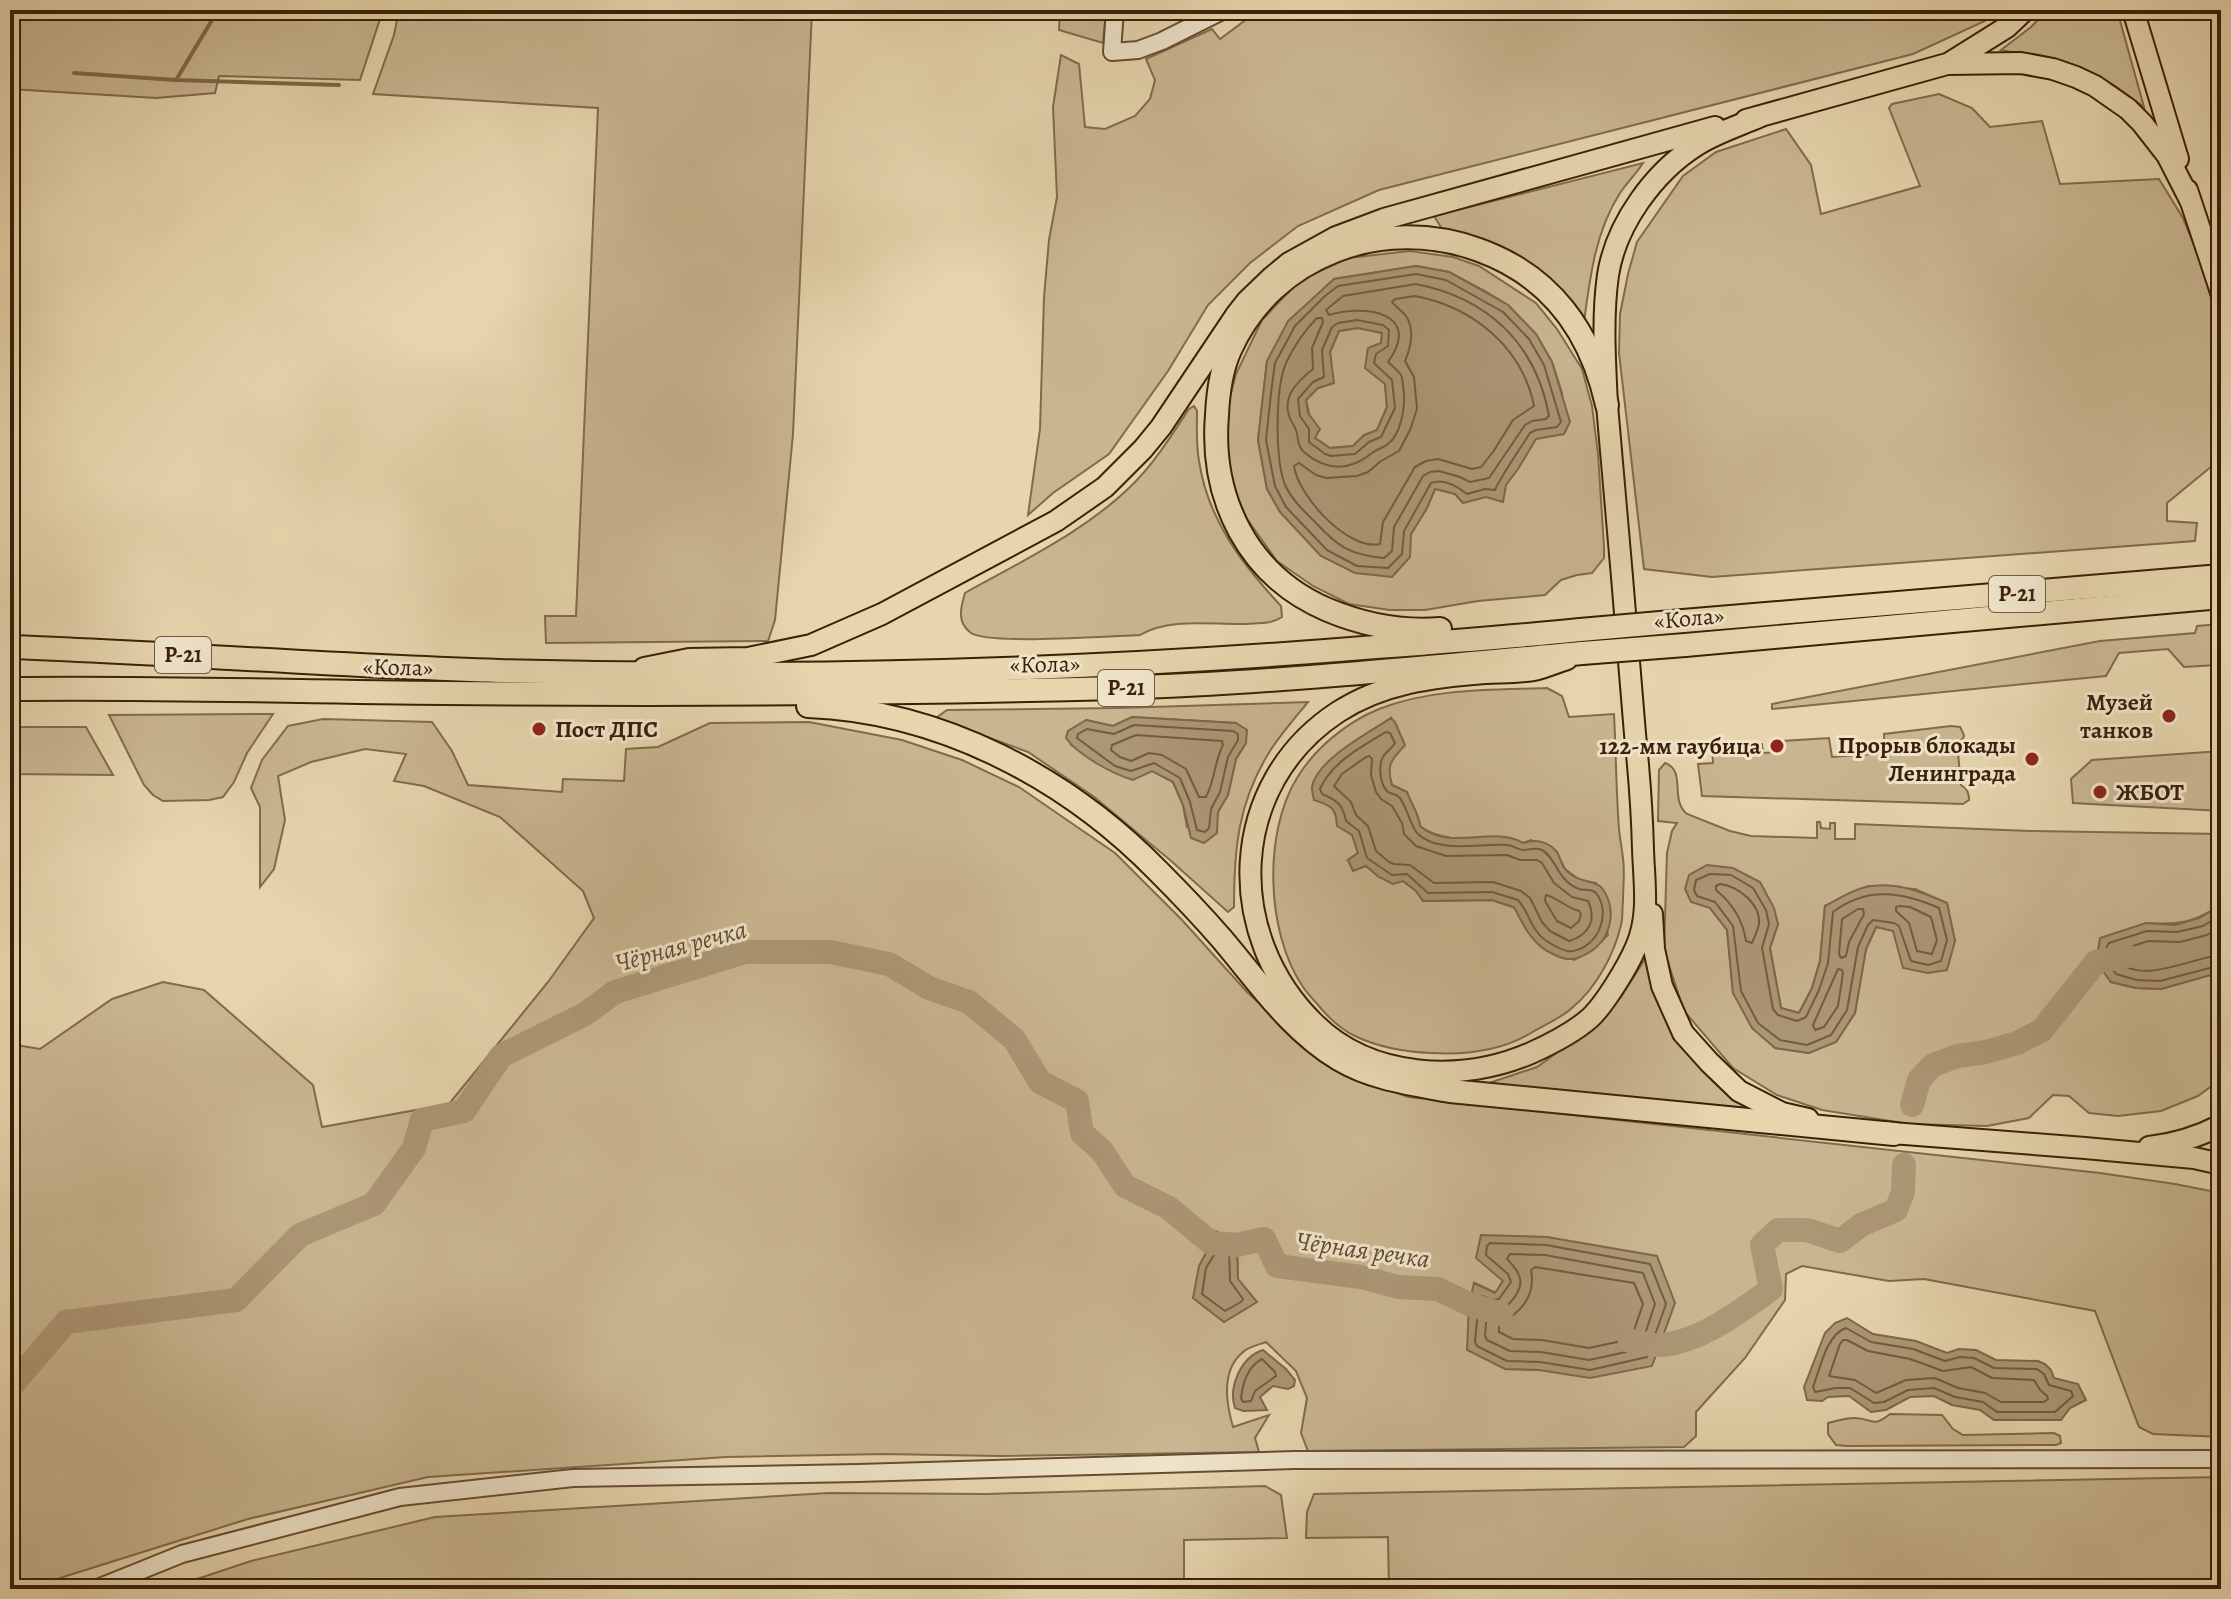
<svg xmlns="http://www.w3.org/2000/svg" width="2231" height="1599" font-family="Alegreya,serif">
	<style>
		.green { fill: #c9b691; stroke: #826a4c; stroke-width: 2; fill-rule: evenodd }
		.water { fill: #ac9775; stroke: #7f6749; stroke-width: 2; fill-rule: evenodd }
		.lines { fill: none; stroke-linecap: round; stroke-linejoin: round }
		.shore { stroke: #745b3e; stroke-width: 2 }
		.stream { stroke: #7f6749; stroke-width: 4 }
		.river { stroke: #ac9775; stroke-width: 24 }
		.minor-casing { stroke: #664c31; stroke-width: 20 }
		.major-casing { stroke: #3b1f08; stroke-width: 24 }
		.highway-casing { stroke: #3b1f08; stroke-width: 26 }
		.minor { stroke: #efe4ca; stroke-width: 16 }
		.major { stroke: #e6d5ad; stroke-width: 20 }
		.highway { stroke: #e6d5ad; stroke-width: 22 }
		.highway-bridge-casing { stroke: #3b1f08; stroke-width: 26; stroke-linecap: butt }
		.highway-bridge { stroke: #e6d5ad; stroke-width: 22 }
		.poi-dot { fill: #8f2418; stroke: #efe4ca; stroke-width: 3 }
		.labels { text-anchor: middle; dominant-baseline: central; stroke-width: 6; stroke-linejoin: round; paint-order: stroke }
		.shield { fill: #efe4ca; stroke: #715a42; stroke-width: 2 }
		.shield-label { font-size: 22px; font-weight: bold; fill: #3b1f08 }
		.street-label { font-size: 24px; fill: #3b1f08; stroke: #efe4ca }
		.poi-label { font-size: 24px; font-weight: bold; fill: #3b1f08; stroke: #efe4ca; text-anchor: end }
		.water-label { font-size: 26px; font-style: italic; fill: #63492e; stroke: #efe4ca }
	</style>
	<rect width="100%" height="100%" fill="#e6d5ad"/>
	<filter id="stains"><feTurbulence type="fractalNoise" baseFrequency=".0025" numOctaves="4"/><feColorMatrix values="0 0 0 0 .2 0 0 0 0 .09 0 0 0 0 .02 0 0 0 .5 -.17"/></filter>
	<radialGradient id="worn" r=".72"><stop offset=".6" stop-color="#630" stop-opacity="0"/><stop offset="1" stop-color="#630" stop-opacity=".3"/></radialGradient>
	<g class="green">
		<path d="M10 10H383L360 80 219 76 215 93 156 98 10 89Z"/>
		<path d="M399 10H812L793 434 775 620 768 641 546 643 545 616H576L598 108 373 94 394 35Z"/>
		<path d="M1060 10H1106L1103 43 1059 30Z"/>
		<path d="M1259 10H1996L1985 21 1913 54 1379 190 1298 226 1250 263 1208 305 1168 371 1109 454 1053 493 1028 515 1040 429 1044 297 1049 240 1057 197 1053 107 1061 55 1079 64 1085 127 1105 129 1135 116 1150 99 1155 80 1146 59 1212 29 1220 39Z"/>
		<path d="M2047 10H2117L2144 107C2132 99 2121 89 2108 82 2076 62 2037 57 2001 50L2031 27Z"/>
		<path d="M1939 94 1972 108 1990 127 2042 121 2060 184 2159 179 2183 218 2199 257 2221 332V511L2213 502 2212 466 2167 503V521L2197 523 2195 541 1712 577 1644 569 1619 353 1620 314 1628 274 1637 242 1683 176 1716 152 1786 129 1811 165 1821 214 1920 186 1889 108 1892 104Z"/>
		<path d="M1643 163C1636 174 1627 183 1620 193 1595 232 1590 278 1584 322 1570 304 1557 283 1539 270 1511 248 1475 239 1442 229L1434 216Z"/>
		<path d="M1410 251 1453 257 1479 266 1536 303 1557 329 1582 369 1592 406 1598 454 1604 547V558L1592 573 1577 575 1561 580 1545 595 1478 601 1425 610H1390L1349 604 1313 586 1277 561 1247 519 1237 497 1231 475 1226 438 1227 409 1236 374 1262 320 1299 281 1348 258ZM1416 266 1449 272 1485 291 1508 305 1536 334 1552 362 1562 393 1564 434 1536 438C1514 476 1508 491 1463 503L1455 494 1435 488 1427 508 1411 534 1321 556 1280 512 1267 489 1258 440 1267 361 1334 279Z"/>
		<path d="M1358 328 1382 333 1381 343 1387 407 1377 430 1364 435 1353 446 1330 448 1315 438 1306 400 1318 388 1333 383 1330 352 1339 331Z"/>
		<path d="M1194 406 1197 411C1197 428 1196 445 1199 461 1208 520 1242 564 1281 606L1282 617C1272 624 1258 623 1246 624 1212 625 1170 617 1140 635 1111 636 989 645 971 633 956 622 961 607 965 593 1024 560 1090 529 1137 480 1157 459 1173 433 1189 409Z"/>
		<path d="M2221 624V663L2218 665 2184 667 2168 649 2119 653 2106 676 1772 709V704L2100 641 2195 633 2197 626Z"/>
		<path d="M1547 688 1562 696 1569 717 1614 714C1616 752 1616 790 1619 829 1620 839 1622 849 1623 859 1625 873 1623 887 1623 901 1622 909 1623 918 1621 925 1614 955 1596 988 1572 1008 1561 1018 1544 1025 1531 1033 1502 1050 1465 1055 1431 1053 1406 1052 1378 1047 1355 1036 1340 1029 1328 1017 1318 1005 1313 999 1307 993 1303 987 1266 933 1263 833 1297 778 1315 748 1347 722 1379 709 1432 688 1492 690 1547 688ZM1391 718 1388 772 1392 785 1407 792C1411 804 1419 814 1420 826 1439 843 1497 841 1523 843L1531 840 1556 851 1565 869 1581 881 1596 883 1608 935 1593 950 1574 960 1515 908 1492 900 1423 901 1416 891 1403 881 1379 877 1366 866 1348 860 1358 853 1352 834 1331 806 1363 736Z"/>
		<path d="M1308 702C1295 718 1281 734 1270 751 1238 802 1234 849 1234 907L1228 912 1170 860 1093 796 1028 752 936 718 947 710 1119 708ZM1132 717 1236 723 1246 743 1236 759 1228 795 1218 812 1187 827 1183 805 1173 782 1152 770 1090 758 1071 745 1086 720 1113 726Z"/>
		<path d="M273 714 247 753 234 782 223 797 209 800 163 801 153 795 144 785 109 715Z"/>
		<path d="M323 719 432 722 452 751 468 785 562 792 563 779 624 781 626 749 658 747 710 723 809 722 902 740 962 760 1019 787 1115 853 1182 920 1247 992 1306 1047 1349 1075 1408 1097 2100 1173 2175 1184 2221 1193V1437L2153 1434 2139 1427 2095 1311 1924 1279 1889 1281 1802 1266 1786 1274 1785 1300 1745 1358 1696 1412V1436L1684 1447 1308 1451 1301 1433 1307 1398 1296 1371 1266 1342C1258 1345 1247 1347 1242 1353 1221 1371 1226 1403 1233 1427L1269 1415 1255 1438 1259 1452 1000 1456 884 1454 726 1457 428 1477 248 1519 60 1578 35 1589H10V1044L40 1049 112 999 163 982 204 990 313 1085 322 1127 449 1104 548 982 594 918 583 891 500 817 424 786 394 781 406 754 365 749 311 762 278 776 285 820 274 869 260 887V807L251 788 262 760 288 726ZM1217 1232 1237 1245 1238 1279ZM1547 1237 1578 1244 1539 1370 1505 1369 1475 1283 1496 1293 1503 1280Z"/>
		<path d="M1951 726 1960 727 1964 735 1963 739 1957 742 1961 785C1967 789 1969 792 1969 800L1963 804 1702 796 1698 764 1713 763 1712 748 1762 744 1763 753 1782 752V741L1829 738 1832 757 1885 753 1884 734Z"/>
		<path d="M10 727H86L113 775 10 774Z"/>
		<path d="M2221 751V811L2073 803 2071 779 2092 760Z"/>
		<path d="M1665 763C1687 771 1669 799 1687 814L1730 831 1751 836 1817 838V822H1820L1821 828 1830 829V823H1835V839H1855V824L2030 831 2221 834V905C2192 923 2180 925 2146 923L2111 982 2136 988 2161 989 2221 972V1079L2198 1096 2161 1111 2118 1116 2089 1113 2069 1096 2053 1095 2029 1118 1987 1126 1909 1124 1822 1110 1777 1095 1733 1068 1684 1011 1664 950 1667 853 1672 831 1677 823 1658 821 1659 770ZM1868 886 1915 889 1947 903 1955 941 1876 927 1866 949 1855 1013 1836 1042 1808 1053 1775 1048 1733 993 1727 930 1710 908 1778 924 1770 948 1781 1008 1799 1013 1812 988 1820 961 1825 906Z"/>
		<path d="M1647 956 1722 1086 1753 1111 1486 1084 1537 1067 1595 1025 1621 997Z"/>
		<path d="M1890 1414 1942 1415 1953 1429 1963 1435 2054 1433 2060 1436 2061 1443 2056 1445 1847 1446 1836 1445 1828 1434V1423C1837 1421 1846 1418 1854 1418 1874 1418 1871 1429 1890 1414Z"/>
		<path d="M2221 1477V1589H1389L1388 1537 1306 1538 1307 1512 1314 1494Z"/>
		<path d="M1265 1486 1281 1495 1287 1538 1184 1540V1589H167L251 1561 435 1517 828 1493 987 1494Z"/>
	</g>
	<g class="water">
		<path d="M1416 266 1449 272 1508 305 1536 334 1552 362 1570 422 1564 434 1536 439 1518 469 1506 485 1503 502 1486 497 1463 503 1455 494 1435 489 1427 508 1411 534 1410 557 1392 577 1355 573 1321 556 1280 512 1267 489 1258 440 1267 361 1288 321 1334 279ZM1358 328 1382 333 1381 343 1368 348 1365 368 1385 384 1387 407 1377 430 1364 435 1353 446 1330 448 1315 438 1320 429 1308 413 1306 400 1318 388 1334 383 1330 352 1339 331Z"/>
		<path d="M1132 717 1236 723 1247 730 1246 743 1236 759 1228 795 1218 812 1217 833 1204 843 1191 838 1183 805 1173 782 1152 771 1133 780C1113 774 1079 756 1066 738L1068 731 1086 720 1113 726Z"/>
		<path d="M1391 718 1395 722 1405 745C1391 761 1386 764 1392 785L1407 792C1411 804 1419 814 1420 826 1449 852 1493 825 1523 843 1535 839 1548 841 1557 852 1560 857 1561 864 1565 869 1576 883 1596 880 1602 888 1618 910 1611 940 1588 953 1583 956 1577 959 1571 959 1562 960 1545 951 1538 944 1527 934 1521 920 1514 907L1492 900 1423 901 1416 891 1403 881 1393 884 1379 877 1366 866 1353 871 1348 860 1358 853 1352 835 1337 826C1336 807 1331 806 1314 800 1313 796 1312 791 1312 787 1317 759 1369 733 1391 718Z"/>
		<path d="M1707 865 1733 868 1760 882 1774 908 1778 924 1770 948 1781 1008 1799 1013 1812 988 1820 961 1825 906C1838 899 1852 890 1866 887 1894 881 1922 892 1947 903L1955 941 1947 970 1928 973 1903 968 1893 931 1876 927 1866 949 1855 1013 1836 1042 1809 1053 1775 1048 1752 1028 1733 993 1727 930 1710 908 1691 902 1685 889 1689 875Z"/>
		<path d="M2221 905V972L2161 989 2136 988 2111 982 2096 962 2100 938 2146 923 2175 925 2199 918Z"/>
		<path d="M1217 1232 1237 1245 1238 1279 1257 1302 1224 1322 1193 1298 1199 1266Z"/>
		<path d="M1481 1235 1547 1237 1657 1256 1675 1303 1652 1366 1590 1378 1539 1370 1505 1369 1467 1350 1469 1304 1474 1283 1495 1293 1503 1281 1476 1258Z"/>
		<path d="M1847 1318 1873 1334 1916 1341 1947 1353 1959 1349 1976 1350 1996 1360 2038 1361 2045 1364 2051 1370 2054 1378 2078 1384 2086 1400 2070 1408 2061 1420H1994L1980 1410 1952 1405 1934 1396 1910 1397 1886 1410 1871 1412 1849 1396 1828 1397 1822 1401 1807 1400 1804 1387 1825 1333 1835 1323Z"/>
		<path d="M1263 1350 1286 1369 1295 1380 1294 1386 1288 1389 1273 1386 1260 1397 1267 1410 1243 1411 1235 1408C1228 1387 1241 1357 1263 1350Z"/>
	</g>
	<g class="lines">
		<g class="shore">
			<path d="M1416 274 1446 280 1503 312 1529 339 1544 365 1561 422 1557 427 1536 430 1530 433C1518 452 1504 471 1495 490L1485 489 1467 494C1457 486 1443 478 1431 483L1404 531 1402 554 1388 568 1357 566 1327 550 1286 507 1275 486 1266 440 1271 393 1275 363 1295 326 1325 296 1338 286Z"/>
			<path d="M1416 284C1487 298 1536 343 1549 416L1546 419 1532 421 1525 425 1489 478 1470 482 1460 477 1439 471 1430 472 1423 476 1394 527 1392 551 1384 558C1351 555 1338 547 1316 523 1304 511 1292 500 1285 485 1275 459 1275 389 1286 363 1294 346 1304 331 1317 318H1322L1323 322 1312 348 1313 369C1294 384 1278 401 1294 426 1300 435 1295 445 1305 453 1327 471 1350 471 1372 453 1377 449 1383 448 1388 444 1401 434 1405 408 1404 393 1403 387 1403 380 1401 375 1398 370 1392 366 1388 362 1423 313 1366 304 1329 315L1326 310 1343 296Z"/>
			<path d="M1415 296C1473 307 1522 347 1534 406L1513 420 1493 452 1481 467 1472 469 1438 459 1426 461 1415 467 1383 522 1380 544C1348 551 1298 496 1294 466L1299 463 1316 475 1326 478 1357 476 1368 472 1381 461 1399 451 1410 430 1417 409 1414 377 1405 361C1411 347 1415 330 1406 316 1402 311 1396 307 1392 302L1395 299Z"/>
			<path d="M1357 320 1383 325 1389 330 1388 346 1376 354 1374 363 1392 380 1395 408 1381 437 1369 442 1355 454 1331 456 1325 454 1309 442V429L1300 416 1298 399 1313 382 1324 377 1322 350 1332 327 1338 323Z"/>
			<path d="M1134 725 1233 731 1238 734V740L1228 757 1220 792 1211 809 1209 828 1205 832 1197 830 1190 802 1180 778 1154 763 1131 771 1115 766 1077 738 1078 734 1087 729 1114 734Z"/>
			<path d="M1386 732 1390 733 1395 743C1392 748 1386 752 1383 757 1378 766 1380 785 1388 792 1391 794 1396 794 1399 797 1406 804 1411 828 1418 834 1439 854 1480 843 1507 845 1513 845 1517 850 1524 850 1530 850 1535 847 1542 850 1556 857 1557 881 1579 889 1585 891 1591 888 1596 893 1612 913 1598 947 1573 951 1566 953 1551 944 1545 940 1531 930 1529 912 1518 900L1492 892 1428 893 1407 874 1392 875 1367 858 1359 831 1346 821C1343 805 1337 800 1322 794L1320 789C1331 763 1362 746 1386 732Z"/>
			<path d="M1136 735 1222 741 1223 745C1214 762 1215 781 1206 797H1199L1186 769 1162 755 1149 753 1131 761 1120 757 1111 750 1112 745Z"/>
			<path d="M1366 757 1369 756 1372 759 1371 775 1376 792 1381 799 1392 806 1402 823 1404 834 1416 846 1446 856 1507 855 1520 860H1537L1542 863 1554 883 1572 897 1588 901C1597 920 1589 935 1569 941L1550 931 1542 922 1530 898 1521 891 1493 882 1434 883 1410 865 1394 864 1389 862 1376 851 1368 826 1356 815 1351 802 1334 786 1342 774Z"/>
			<path d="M1710 874 1731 875 1753 888 1766 910 1769 924 1762 948 1773 1009 1778 1015 1797 1021 1806 1017 1819 990 1828 963 1833 912C1867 886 1902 892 1939 908L1947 940 1941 961 1928 965 1911 961 1899 926 1894 923 1873 920 1868 925 1858 947 1847 1010 1831 1035 1807 1045 1780 1040 1758 1023 1741 991 1733 926 1715 902 1697 896 1694 890 1696 880Z"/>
			<path d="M1720 884C1738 886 1761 904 1759 924 1758 930 1754 938 1752 943L1746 941C1743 921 1732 903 1716 890V886Z"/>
			<path d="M1546 895C1556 897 1567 908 1579 911L1581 914 1579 921 1571 928 1557 921 1545 901Z"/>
			<path d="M1900 906 1910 907 1931 917 1937 940 1932 954 1917 951 1909 923 1896 911V907Z"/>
			<path d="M1858 909H1863L1864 914 1849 942 1846 956 1841 958 1839 954 1842 919Z"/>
			<path d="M2221 915 2203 926 2177 932 2147 931 2109 943 2107 946 2105 959 2116 974 2137 980 2160 981 2221 965"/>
			<path d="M2221 926 2207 935 2180 942 2148 941 2118 951 2115 956C2135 989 2192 957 2221 955"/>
			<path d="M1838 969 1842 970 1843 973 1838 1006 1824 1027 1815 1030 1813 1025Z"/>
			<path d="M1490 1243 1546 1245 1650 1264 1666 1304 1647 1357 1590 1370 1540 1362 1507 1361 1477 1346 1475 1342 1479 1298 1482 1296 1493 1300 1499 1299 1511 1282 1508 1274 1486 1255 1487 1246Z"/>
			<path d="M1220 1245 1229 1250 1230 1281 1243 1299 1241 1302 1225 1311 1202 1294 1206 1268Z"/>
			<path d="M1510 1254 1545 1255 1643 1273 1655 1304 1640 1349 1589 1360 1541 1352 1510 1351 1487 1340 1485 1336 1487 1312 1507 1306C1525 1287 1525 1277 1507 1259Z"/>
			<path d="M1535 1267 1634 1283 1643 1304 1631 1339 1589 1348 1542 1340 1513 1339 1499 1332V1323C1521 1314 1536 1295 1531 1270Z"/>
			<path d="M1846 1328 1871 1342 1913 1349 1945 1361 1960 1357 1974 1358 1994 1368 2037 1369 2044 1374 2049 1385 2071 1391 2073 1396 2055 1412H1997L1983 1402 1955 1397 1934 1388 1908 1390 1884 1402 1874 1403 1850 1388H1836L1815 1392 1813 1387C1820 1369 1826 1335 1846 1328Z"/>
			<path d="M1843 1340H1847L1868 1351 1910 1359 1943 1371 1971 1367 1992 1378 2034 1380 2040 1390 2047 1396 2048 1399 2044 1402H2001L1985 1393 1958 1388 1935 1378 1906 1380 1876 1393 1855 1380 1829 1376 1840 1344Z"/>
			<path d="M1262 1359 1275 1372 1276 1376 1255 1391 1251 1401 1243 1402 1241 1398C1243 1383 1247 1367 1262 1359Z"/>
		</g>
		<g class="stream">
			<path d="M74 73 176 80 339 85"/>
			<path d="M176 80 218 10"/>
		</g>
		<g class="river">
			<path d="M1912 1105 1919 1080 1933 1065 1958 1056 1986 1052 2017 1043 2042 1030 2096 962 2127 956"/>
			<path d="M1630 1341C1640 1342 1652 1346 1661 1345 1700 1342 1741 1311 1771 1289L1762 1245 1778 1230H1807L1840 1241 1861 1225 1896 1210 1903 1192 1904 1165"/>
			<path d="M10 1383H14L66 1322 236 1300 300 1235 374 1204 414 1148 422 1120 464 1111 501 1056 585 1014 615 992 745 952H830L889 964 929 988 969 1002 1014 1039 1040 1082 1077 1101 1082 1133 1102 1151 1125 1186 1169 1208 1211 1243 1237 1245 1264 1239 1277 1266 1361 1277 1398 1287 1438 1289 1469 1304 1501 1314"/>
		</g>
		<defs>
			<g id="minor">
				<path d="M1115 10 1112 52 1138 50 1162 41 1224 10"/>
				<path d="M95 1589 182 1554 400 1497 573 1478 858 1473 1294 1460 2221 1459"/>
			</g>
			<g id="major">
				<path d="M2133 10 2178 159"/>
				<path d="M1951 62 2007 27 2025 10"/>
				<path d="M1746 120 1947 64 2021 63 2053 69 2076 77 2095 86 2128 109 2142 123 2167 155 2190 200"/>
				<path d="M2187 190 2221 292"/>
				<path d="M1567 659C1558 662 1548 666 1538 669 1522 673 1502 672 1485 673 1433 677 1383 683 1338 712 1228 784 1223 935 1315 1024 1371 1079 1462 1083 1531 1053 1551 1044 1573 1033 1590 1018 1605 1004 1628 966 1636 947 1650 915 1644 883 1643 849 1642 810 1639 772 1635 734 1626 624 1617 515 1607 405 1605 362 1602 317 1608 275 1616 224 1654 172 1697 145 1716 133 1738 126 1759 117"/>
				<path d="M644 668 689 659 748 658 811 645 882 614 1056 521 1105 487 1143 449 1161 427 1236 315 1247 301 1272 277 1289 263 1336 237 1384 219 1715 127"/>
				<path d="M1652 914 1654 949 1662 986 1683 1033 1709 1062 1739 1091 1782 1113 1808 1119"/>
				<path d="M1879 1132 2085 1148 2194 1158 2221 1164"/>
				<path d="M2149 1147C2175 1144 2198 1137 2221 1125"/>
			</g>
			<g id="highway">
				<path d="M1683 621 2221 576"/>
				<path d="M1440 629C1402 632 1364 625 1328 610 1248 576 1210 499 1217 415 1218 393 1221 370 1230 350 1273 254 1383 215 1479 250 1551 276 1591 332 1607 405"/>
				<path d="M1685 645 2221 597"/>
				<path d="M10 647C173 653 336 666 499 671 792 679 1084 671 1376 647 1444 642 1512 637 1580 630"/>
				<path d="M10 689C155 687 300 692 445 693 669 695 893 694 1117 688 1272 683 1428 667 1582 653"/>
				<path d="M808 706C941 711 1067 778 1158 871 1179 892 1201 915 1221 938 1257 980 1290 1030 1339 1059 1372 1079 1413 1084 1450 1091L1894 1134"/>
			</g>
		</defs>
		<use href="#minor" class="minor-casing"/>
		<use href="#major" class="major-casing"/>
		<use href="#highway" class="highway-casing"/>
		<use href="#minor" class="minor"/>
		<use href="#major" class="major"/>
		<use href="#highway" class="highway"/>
		<defs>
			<g id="highway-bridge">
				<path d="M1580 630 1683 621"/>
				<path d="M1582 653 1685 645"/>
			</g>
		</defs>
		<use href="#highway-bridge" class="highway-bridge-casing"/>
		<use href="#highway-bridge" class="highway-bridge"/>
	</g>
	<g class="poi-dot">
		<circle cx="2169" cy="716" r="8"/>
		<circle cx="539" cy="729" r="8"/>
		<circle cx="1777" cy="746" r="8"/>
		<circle cx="2032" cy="759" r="8"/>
		<circle cx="2100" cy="792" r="8"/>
	</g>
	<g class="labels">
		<g class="shield">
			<rect x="1989" y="576" width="56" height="36" rx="6"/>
			<rect x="155" y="637" width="56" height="36" rx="6"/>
			<rect x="1098" y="670" width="56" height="36" rx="6"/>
		</g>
		<g class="shield-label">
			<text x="2017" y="594">Р-21</text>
			<text x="183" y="655">Р-21</text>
			<text x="1126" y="688">Р-21</text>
		</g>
		<g class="street-label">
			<text transform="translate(1689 618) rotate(-5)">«Кола»</text>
			<text transform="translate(1045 664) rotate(-1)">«Кола»</text>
			<text transform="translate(398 667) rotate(1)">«Кола»</text>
		</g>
		<g class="poi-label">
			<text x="2153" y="702">Музей<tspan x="2153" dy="28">танков</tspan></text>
			<text x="555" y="729" text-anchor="start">Пост ДПС</text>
			<text x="2016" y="745">Прорыв блокады<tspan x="2016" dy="28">Ленинграда</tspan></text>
			<text x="1761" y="746">122-мм гаубица</text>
			<text x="2116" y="792" text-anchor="start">ЖБОТ</text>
		</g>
		<g class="water-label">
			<text transform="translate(681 946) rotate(-15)">Чёрная речка</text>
			<text transform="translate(1363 1250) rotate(8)">Чёрная речка</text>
		</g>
	</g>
	<rect width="2231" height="1599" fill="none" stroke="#e6d5ad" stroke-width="40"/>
	<rect x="12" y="12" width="2207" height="1575" fill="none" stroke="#3b1f08" stroke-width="4"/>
	<rect x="20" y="20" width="2191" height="1559" fill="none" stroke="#3b1f08" stroke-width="2"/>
	<rect width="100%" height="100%" filter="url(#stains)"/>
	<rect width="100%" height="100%" fill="url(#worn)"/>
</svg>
